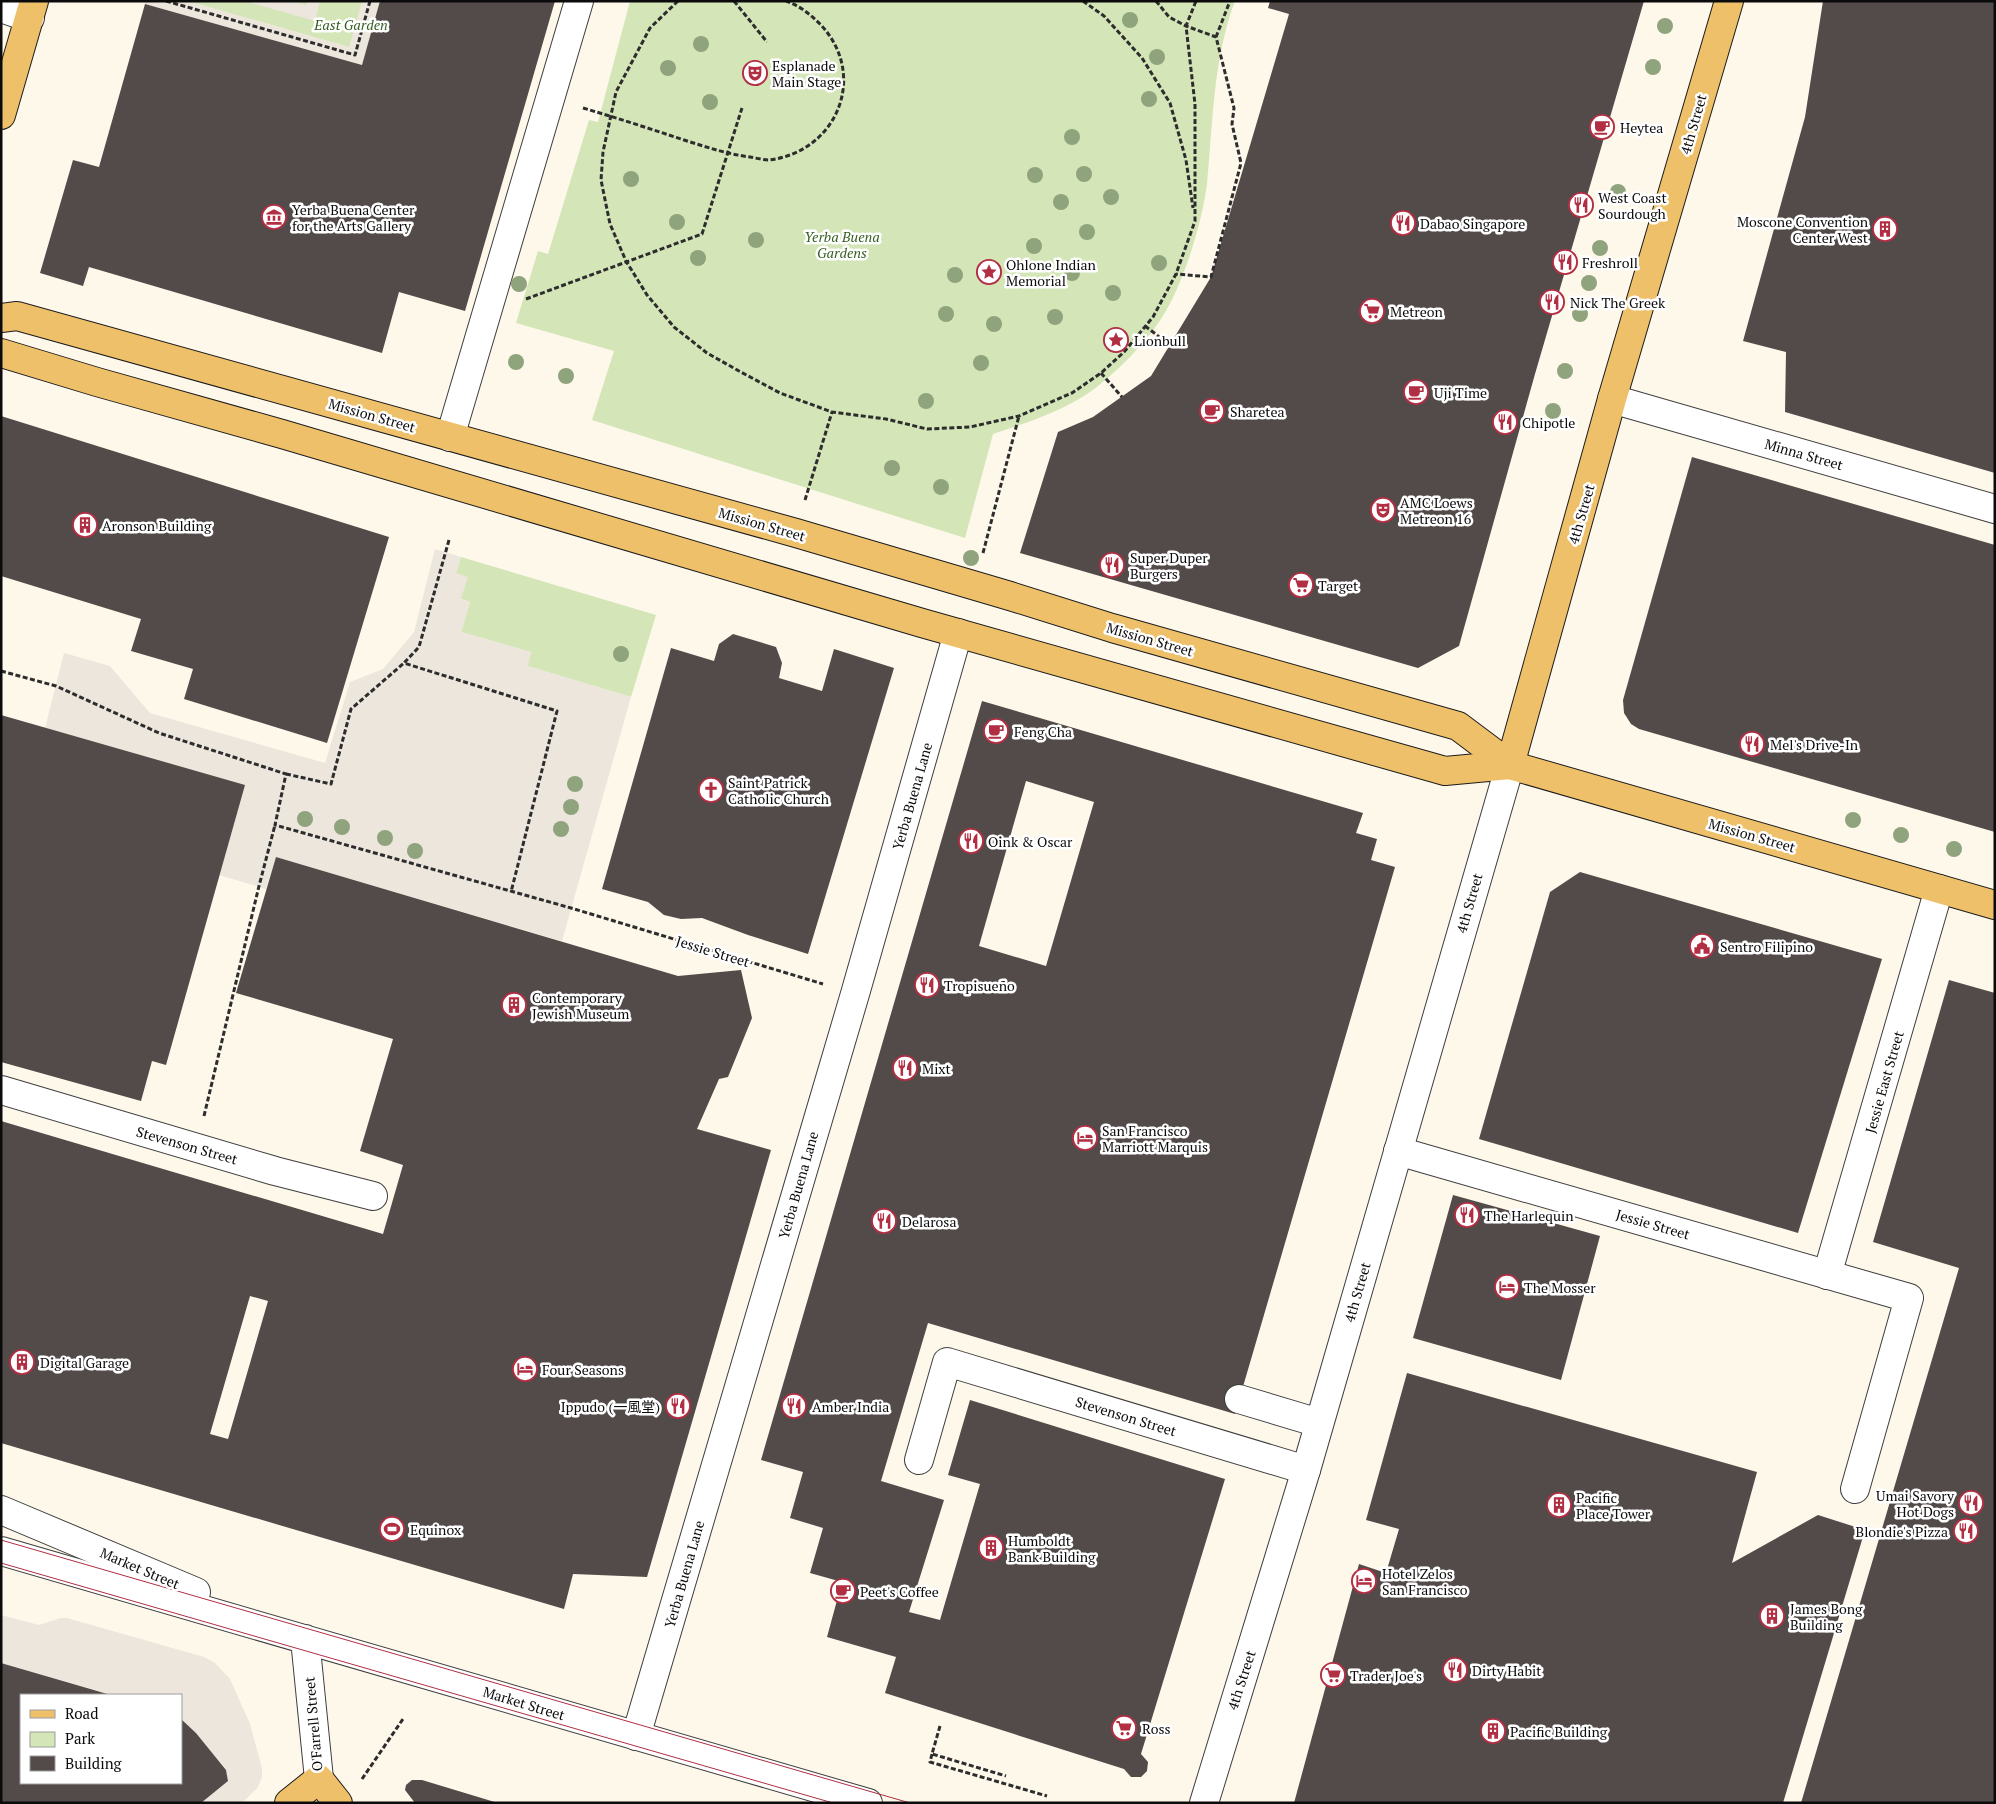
<svg xmlns="http://www.w3.org/2000/svg" width="1996" height="1804" font-family="'PT Serif','Noto Sans SC',serif">
	<style>
		.green { fill: #d4e5b8 }
		.plaza { fill: #ece6dc }
		.building { fill: #534b49; fill-rule: evenodd }
		.lines { fill: none; stroke-linecap: round; stroke-linejoin: round }
		.minor-casing { stroke: #3e3e3e; stroke-width: 30 }
		.major-casing { stroke: #1c1c1c; stroke-width: 30 }
		.path { stroke: #2d2d2d; stroke-width: 3; stroke-dasharray: 5 2.5; stroke-linecap: butt }
		.minor { stroke: #fff; stroke-width: 28 }
		.major { stroke: #efc06a; stroke-width: 28 }
		.tram { stroke: #b12e43; stroke-width: 1 }
		.tree { fill: #8fa37c }
		.labels { text-anchor: middle; dominant-baseline: central; stroke-width: 5; stroke-linejoin: round; paint-order: stroke }
		.park-label { font-size: 14px; font-style: italic; fill: #345e21; stroke: #fff }
		.poi-label { font-size: 14px; fill: #0b0b0b; stroke: #fff; text-anchor: start }
		.street-label { font-size: 14px; fill: #0b0b0b; stroke: #fff }
	</style>
	<rect width="100%" height="100%" fill="#fef8eb"/>
	<g class="green">
		<path d="M187 1H380L366 52Z"/>
		<path d="M630 1H1235C1213 59 1213 123 1207 184 1202 223 1183 286 1161 319 1145 344 1114 375 1090 392 1061 412 1026 423 993 434L965 538 592 420 614 351 516 323 538 251 548 254 589 120 598 122Z"/>
		<path d="M461 557 656 615 631 697 527 666 531 652 461 632 470 602 461 599 456 573Z"/>
	</g>
	<g class="plaza">
		<path d="M146 1H187L349 47 362 1H380L362 65 145 4Z"/>
		<path d="M252 1H292L306 5 307 1H320L315 21 251 3Z"/>
		<path d="M435 549 461 557 456 573 468 577 461 599 470 602 461 632 531 652 528 666 631 697 562 941 276 857 266 889 219 875 45 728 64 653 110 666 150 713 325 763 350 682 383 669 414 632Z"/>
		<path d="M1 1615 39 1625 61 1618H67L204 1657 215 1663 230 1679 250 1724 262 1768V1777L258 1787 242 1803H201L228 1781 226 1770 196 1733 181 1719V1695H113L1 1663Z"/>
	</g>
	<g class="building">
		<path d="M380 1H555L465 311 399 292 382 353 89 267 83 286 40 273 73 160 99 167 145 4 362 65Z"/>
		<path d="M1270 1H1644L1535 374 1459 646 1418 668 1020 553 1058 432 1093 417 1151 376 1211 277 1289 14 1268 8Z"/>
		<path d="M1823 1H1995V473L1785 412 1786 352 1743 341 1805 117Z"/>
		<path d="M1 416 389 537 327 743 184 699 193 669 131 651 141 619 1 576Z"/>
		<path d="M1692 457 1995 545V832L1639 729 1631 724 1624 713 1623 700Z"/>
		<path d="M733 634 776 647 782 663 779 678 822 691 834 649 894 668 808 954 748 935 702 918 681 919 664 915 648 902 602 889 671 648 714 661 719 644Z"/>
		<path d="M982 701 1363 813 1356 833 1377 839 1371 860 1395 867 1235 1414 928 1323 881 1481 944 1500 909 1612 940 1620 980 1484 948 1475 970 1400 1225 1479 1141 1754 1148 1762 1147 1771 1141 1777H1131L1124 1769 885 1693 896 1657 827 1637 842 1582 810 1573 823 1528 790 1518 803 1472 761 1460ZM1026 781 1094 802 1046 966 979 946Z"/>
		<path d="M1 715 245 785 166 1065 152 1061 141 1101 1 1062Z"/>
		<path d="M276 857 678 976 741 970 752 1018 728 1077 719 1079 697 1129 771 1150 647 1577 573 1574 564 1609 1 1443V1121L383 1234 403 1165 360 1151 393 1039 236 993ZM250 1296 268 1301 228 1439 210 1434Z"/>
		<path d="M1580 872 1882 959 1798 1233 1479 1139 1550 892Z"/>
		<path d="M1949 980 1995 993V1803H1801L1959 1268 1873 1242Z"/>
		<path d="M1453 1195 1600 1236 1561 1380 1413 1338Z"/>
		<path d="M1407 1373 1757 1472 1732 1563 1818 1515 1865 1530 1783 1803H1294L1359 1564 1386 1573 1399 1529 1366 1520Z"/>
		<path d="M1 1663 111 1695H21V1783H181V1719L196 1733 226 1770 228 1781 201 1803H1Z"/>
		<path d="M412 1780H422L498 1803H415L405 1790 406 1785Z"/>
	</g>
	<g class="lines">
		<defs>
			<g id="minor">
				<path d="M1 8 30 18"/>
				<path d="M1612 399 1995 509"/>
				<path d="M450 437 579 1"/>
				<path d="M1 1090 275 1171 373 1196"/>
				<path d="M1398 1151 1909 1298 1855 1489"/>
				<path d="M1827 1275 1939 889"/>
				<path d="M1239 1399 1319 1423"/>
				<path d="M919 1460 947 1362 1306 1470"/>
				<path d="M1 1510 196 1592"/>
				<path d="M1 1551 868 1803"/>
				<path d="M305 1639 319 1779"/>
				<path d="M636 1736 855 994 958 633"/>
				<path d="M1204 1803 1306 1470 1510 765"/>
			</g>
			<g id="major">
				<path d="M1 115 34 1"/>
				<path d="M1 318 17 316 796 533 1010 596 1112 628 1458 726 1510 765 1995 905"/>
				<path d="M1 353 97 382 282 434 922 623 1445 771 1510 765"/>
				<path d="M1510 765 1612 399 1729 1"/>
				<path d="M289 1803 319 1779 338 1803"/>
			</g>
		</defs>
		<use href="#minor" class="minor-casing"/>
		<use href="#major" class="major-casing"/>
		<g class="path">
			<path d="M166 1 355 55 370 1"/>
			<path d="M678 1 650 28 616 92 603 152 601 180 610 224 626 261 647 295 674 327 707 353 739 371 780 393 832 412 886 419 927 429 970 427 1019 416 1072 393 1101 373 1124 352 1153 317 1176 274 1195 221V104L1186 26 1196 1"/>
			<path d="M734 1 767 42"/>
			<path d="M1083 1 1104 16 1142 58 1170 103 1186 160 1193 208"/>
			<path d="M1156 1 1169 17 1186 26 1216 37 1234 108 1232 124 1241 163 1211 277 1176 274"/>
			<path d="M1216 37 1230 1"/>
			<path d="M583 108C617 118 651 129 684 140 706 147 727 154 750 157 756 158 763 160 769 160 837 152 869 75 820 24 810 14 800 6 786 1"/>
			<path d="M526 299 702 234 742 108"/>
			<path d="M1145 326 1170 345"/>
			<path d="M1101 373 1122 397"/>
			<path d="M805 500 832 412"/>
			<path d="M449 540 419 647 404 663 557 711 511 892"/>
			<path d="M983 553 1019 416"/>
			<path d="M1 671 56 686 159 733 286 774 275 825 571 908 823 984"/>
			<path d="M286 774 331 784 351 709 404 663"/>
			<path d="M204 1116 259 886 275 825"/>
			<path d="M940 1726 932 1754 1006 1776"/>
			<path d="M932 1754 930 1762 1047 1796"/>
			<path d="M362 1779 403 1719"/>
		</g>
		<use href="#minor" class="minor"/>
		<use href="#major" class="major"/>
		<g class="tram">
			<path d="M1 1540 910 1803"/>
			<path d="M1 1563 833 1803"/>
		</g>
	</g>
	<g class="tree">
		<circle cx="1130" cy="20" r="8"/>
		<circle cx="1665" cy="26" r="8"/>
		<circle cx="701" cy="44" r="8"/>
		<circle cx="1157" cy="57" r="8"/>
		<circle cx="1653" cy="67" r="8"/>
		<circle cx="668" cy="68" r="8"/>
		<circle cx="1149" cy="99" r="8"/>
		<circle cx="710" cy="102" r="8"/>
		<circle cx="1072" cy="137" r="8"/>
		<circle cx="1084" cy="174" r="8"/>
		<circle cx="1035" cy="175" r="8"/>
		<circle cx="631" cy="179" r="8"/>
		<circle cx="1618" cy="192" r="8"/>
		<circle cx="1111" cy="197" r="8"/>
		<circle cx="1061" cy="202" r="8"/>
		<circle cx="677" cy="222" r="8"/>
		<circle cx="1087" cy="232" r="8"/>
		<circle cx="756" cy="240" r="8"/>
		<circle cx="1034" cy="246" r="8"/>
		<circle cx="1600" cy="248" r="8"/>
		<circle cx="698" cy="258" r="8"/>
		<circle cx="1159" cy="263" r="8"/>
		<circle cx="1072" cy="273" r="8"/>
		<circle cx="955" cy="275" r="8"/>
		<circle cx="1589" cy="283" r="8"/>
		<circle cx="519" cy="284" r="8"/>
		<circle cx="1113" cy="293" r="8"/>
		<circle cx="946" cy="314" r="8"/>
		<circle cx="1580" cy="314" r="8"/>
		<circle cx="1055" cy="317" r="8"/>
		<circle cx="994" cy="324" r="8"/>
		<circle cx="516" cy="362" r="8"/>
		<circle cx="981" cy="363" r="8"/>
		<circle cx="1565" cy="371" r="8"/>
		<circle cx="566" cy="376" r="8"/>
		<circle cx="926" cy="401" r="8"/>
		<circle cx="1553" cy="411" r="8"/>
		<circle cx="892" cy="468" r="8"/>
		<circle cx="941" cy="487" r="8"/>
		<circle cx="971" cy="558" r="8"/>
		<circle cx="621" cy="654" r="8"/>
		<circle cx="575" cy="784" r="8"/>
		<circle cx="571" cy="807" r="8"/>
		<circle cx="305" cy="819" r="8"/>
		<circle cx="1853" cy="820" r="8"/>
		<circle cx="342" cy="827" r="8"/>
		<circle cx="561" cy="829" r="8"/>
		<circle cx="1901" cy="835" r="8"/>
		<circle cx="385" cy="838" r="8"/>
		<circle cx="1954" cy="849" r="8"/>
		<circle cx="415" cy="851" r="8"/>
	</g>
	<defs>
		<symbol id="theatre-ring" viewBox="-11 -11 22 22"><circle r="9.5" fill="#fff" stroke="#b12e43" stroke-width="1.5"/><path d="M-5-5.5Q0-4 5-5.5V0Q5 5 0 6Q-5 5-5 0ZM-3.3-2.5H-1v1.5H-3.3ZM1-2.5H3.3v1.5H1ZM-2.8 1Q0 5.5 2.8 1Z" fill="#b12e43"/></symbol>
		<symbol id="cafe-ring" viewBox="-11 -11 22 22"><circle r="9.5" fill="#fff" stroke="#b12e43" stroke-width="1.5"/><path d="M-5.5-4.5H6V0H3Q3 3.5 0 3.5H-2.5Q-5.5 3.5-5.5 0ZM3-3.2v2h1.7v-2ZM-6 4.5H4V6H-6Z" fill="#b12e43"/></symbol>
		<symbol id="restaurant-ring" viewBox="-11 -11 22 22"><circle r="9.5" fill="#fff" stroke="#b12e43" stroke-width="1.5"/><path d="M-5-6h1v4h1v-4h1v4h1v-4h1v5L-1.5 .5V6h-2V.5L-5-1ZM5-6V6H3V1.5H1.5Q1.5-4 5-6Z" fill="#b12e43"/></symbol>
		<symbol id="museum-ring" viewBox="-11 -11 22 22"><circle r="9.5" fill="#fff" stroke="#b12e43" stroke-width="1.5"/><path d="M0-6L6-3V-2H-6V-3ZM-5-1h2V3h-2ZM-1-1h2V3h-2ZM3-1h2V3H3ZM-6 4H6V6H-6Z" fill="#b12e43"/></symbol>
		<symbol id="building-ring" viewBox="-11 -11 22 22"><circle r="9.5" fill="#fff" stroke="#b12e43" stroke-width="1.5"/><path d="M-4-6H4V6H1V3H-1V6H-4ZM-2.5-4.3h1.7v1.8h-1.7ZM.8-4.3h1.7v1.8H.8ZM-2.5-1h1.7V.8h-1.7ZM.8-1h1.7V.8H.8Z" fill="#b12e43"/></symbol>
		<symbol id="sight-ring" viewBox="-11 -11 22 22"><circle r="9.5" fill="#fff" stroke="#b12e43" stroke-width="1.5"/><path d="M0-6L1.8-2.2L6-1.7L2.9 1.2L3.7 5.4L0 3.3L-3.7 5.4L-2.9 1.2L-6-1.7L-1.8-2.2Z" fill="#b12e43"/></symbol>
		<symbol id="supermarket-ring" viewBox="-11 -11 22 22"><circle r="9.5" fill="#fff" stroke="#b12e43" stroke-width="1.5"/><path d="M-6-5.5h2.5l.6 2H6L4.5 2H-2.5L-4.4-4H-6ZM-1.5 3.2a1.3 1.3 0 1 0 .1 0ZM3 3.2a1.3 1.3 0 1 0 .1 0Z" fill="#b12e43"/></symbol>
		<symbol id="church-ring" viewBox="-11 -11 22 22"><circle r="9.5" fill="#fff" stroke="#b12e43" stroke-width="1.5"/><path d="M-1.2-6h2.4v3.5h3.3v2.4h-3.3V6h-2.4V-.1h-3.3v-2.4h3.3Z" fill="#b12e43"/></symbol>
		<symbol id="civic-ring" viewBox="-11 -11 22 22"><circle r="9.5" fill="#fff" stroke="#b12e43" stroke-width="1.5"/><path d="M-.6-6.5H3V-4.5H.6V-3L4-1V1h2V6H-6V1h2V-1L-.6-3ZM-1.2 2.5V6h2.4V2.5Z" fill="#b12e43"/></symbol>
		<symbol id="hotel-ring" viewBox="-11 -11 22 22"><circle r="9.5" fill="#fff" stroke="#b12e43" stroke-width="1.5"/><path d="M-6-4.5h1.5V1H6V5H4.5V3h-9V5H-6ZM-4 0a1.8 1.8 0 1 1 3.6 0ZM.5 0V-2.5h3Q6-2.5 6 0Z" fill="#b12e43"/></symbol>
		<symbol id="stadium-ring" viewBox="-11 -11 22 22"><circle r="9.5" fill="#fff" stroke="#b12e43" stroke-width="1.5"/><path d="M0-5a6.5 5 0 1 0 0 10a6.5 5 0 1 0 0-10ZM-3.5-1.8h7v3.6h-7Z" fill="#b12e43"/></symbol>
	</defs>
	<g fill-rule="evenodd">
		<use href="#theatre-ring" x="741" y="59" width="28" height="28"/>
		<use href="#cafe-ring" x="1588" y="113" width="28" height="28"/>
		<use href="#restaurant-ring" x="1567" y="191" width="28" height="28"/>
		<use href="#museum-ring" x="260" y="203" width="28" height="28"/>
		<use href="#restaurant-ring" x="1389" y="209" width="28" height="28"/>
		<use href="#building-ring" x="1871" y="215" width="28" height="28"/>
		<use href="#restaurant-ring" x="1551" y="248" width="28" height="28"/>
		<use href="#sight-ring" x="975" y="258" width="28" height="28"/>
		<use href="#restaurant-ring" x="1538" y="288" width="28" height="28"/>
		<use href="#supermarket-ring" x="1358" y="297" width="28" height="28"/>
		<use href="#sight-ring" x="1102" y="326" width="28" height="28"/>
		<use href="#cafe-ring" x="1402" y="378" width="28" height="28"/>
		<use href="#cafe-ring" x="1198" y="397" width="28" height="28"/>
		<use href="#restaurant-ring" x="1491" y="408" width="28" height="28"/>
		<use href="#theatre-ring" x="1369" y="496" width="28" height="28"/>
		<use href="#building-ring" x="71" y="511" width="28" height="28"/>
		<use href="#restaurant-ring" x="1098" y="551" width="28" height="28"/>
		<use href="#supermarket-ring" x="1287" y="571" width="28" height="28"/>
		<use href="#cafe-ring" x="982" y="717" width="28" height="28"/>
		<use href="#restaurant-ring" x="1738" y="730" width="28" height="28"/>
		<use href="#church-ring" x="697" y="776" width="28" height="28"/>
		<use href="#restaurant-ring" x="957" y="827" width="28" height="28"/>
		<use href="#civic-ring" x="1688" y="932" width="28" height="28"/>
		<use href="#restaurant-ring" x="913" y="971" width="28" height="28"/>
		<use href="#building-ring" x="500" y="991" width="28" height="28"/>
		<use href="#restaurant-ring" x="891" y="1054" width="28" height="28"/>
		<use href="#hotel-ring" x="1071" y="1124" width="28" height="28"/>
		<use href="#restaurant-ring" x="1453" y="1201" width="28" height="28"/>
		<use href="#restaurant-ring" x="870" y="1207" width="28" height="28"/>
		<use href="#hotel-ring" x="1493" y="1273" width="28" height="28"/>
		<use href="#building-ring" x="8" y="1348" width="28" height="28"/>
		<use href="#hotel-ring" x="511" y="1355" width="28" height="28"/>
		<use href="#restaurant-ring" x="664" y="1392" width="28" height="28"/>
		<use href="#restaurant-ring" x="780" y="1392" width="28" height="28"/>
		<use href="#restaurant-ring" x="1957" y="1489" width="28" height="28"/>
		<use href="#building-ring" x="1545" y="1491" width="28" height="28"/>
		<use href="#stadium-ring" x="378" y="1515" width="28" height="28"/>
		<use href="#restaurant-ring" x="1952" y="1517" width="28" height="28"/>
		<use href="#building-ring" x="977" y="1534" width="28" height="28"/>
		<use href="#hotel-ring" x="1350" y="1567" width="28" height="28"/>
		<use href="#cafe-ring" x="829" y="1577" width="28" height="28"/>
		<use href="#building-ring" x="1758" y="1602" width="28" height="28"/>
		<use href="#restaurant-ring" x="1441" y="1656" width="28" height="28"/>
		<use href="#supermarket-ring" x="1319" y="1661" width="28" height="28"/>
		<use href="#supermarket-ring" x="1110" y="1714" width="28" height="28"/>
		<use href="#building-ring" x="1479" y="1717" width="28" height="28"/>
	</g>
	<g class="labels">
		<g class="park-label">
			<text x="351" y="24">East Garden</text>
			<text x="842" y="236">Yerba Buena<tspan x="842" dy="16">Gardens</tspan></text>
		</g>
		<g class="poi-label">
			<text x="772" y="65">Esplanade<tspan x="772" dy="16">Main Stage</tspan></text>
			<text x="1620" y="127">Heytea</text>
			<text x="1598" y="197">West Coast<tspan x="1598" dy="16">Sourdough</tspan></text>
			<text x="292" y="209">Yerba Buena Center<tspan x="292" dy="16">for the Arts Gallery</tspan></text>
			<text x="1868" y="221" text-anchor="end">Moscone Convention<tspan x="1868" dy="16">Center West</tspan></text>
			<text x="1420" y="223">Dabao Singapore</text>
			<text x="1582" y="262">Freshroll</text>
			<text x="1006" y="264">Ohlone Indian<tspan x="1006" dy="16">Memorial</tspan></text>
			<text x="1570" y="302">Nick The Greek</text>
			<text x="1390" y="311">Metreon</text>
			<text x="1134" y="340">Lionbull</text>
			<text x="1434" y="392">Uji Time</text>
			<text x="1230" y="411">Sharetea</text>
			<text x="1522" y="422">Chipotle</text>
			<text x="1400" y="502">AMC Loews<tspan x="1400" dy="16">Metreon 16</tspan></text>
			<text x="102" y="525">Aronson Building</text>
			<text x="1130" y="557">Super Duper<tspan x="1130" dy="16">Burgers</tspan></text>
			<text x="1318" y="585">Target</text>
			<text x="1014" y="731">Feng Cha</text>
			<text x="1770" y="744">Mel's Drive-In</text>
			<text x="728" y="782">Saint Patrick<tspan x="728" dy="16">Catholic Church</tspan></text>
			<text x="988" y="841">Oink &amp; Oscar</text>
			<text x="1720" y="946">Sentro Filipino</text>
			<text x="944" y="985">Tropisueño</text>
			<text x="532" y="997">Contemporary<tspan x="532" dy="16">Jewish Museum</tspan></text>
			<text x="922" y="1068">Mixt</text>
			<text x="1102" y="1130">San Francisco<tspan x="1102" dy="16">Marriott Marquis</tspan></text>
			<text x="1484" y="1215">The Harlequin</text>
			<text x="902" y="1221">Delarosa</text>
			<text x="1524" y="1287">The Mosser</text>
			<text x="40" y="1362">Digital Garage</text>
			<text x="542" y="1369">Four Seasons</text>
			<text x="660" y="1406" text-anchor="end">Ippudo (一風堂)</text>
			<text x="812" y="1406">Amber India</text>
			<text x="1954" y="1495" text-anchor="end">Umai Savory<tspan x="1954" dy="16">Hot Dogs</tspan></text>
			<text x="1576" y="1497">Pacific<tspan x="1576" dy="16">Place Tower</tspan></text>
			<text x="410" y="1529">Equinox</text>
			<text x="1948" y="1531" text-anchor="end">Blondie's Pizza</text>
			<text x="1008" y="1540">Humboldt<tspan x="1008" dy="16">Bank Building</tspan></text>
			<text x="1382" y="1573">Hotel Zelos<tspan x="1382" dy="16">San Francisco</tspan></text>
			<text x="860" y="1591">Peet's Coffee</text>
			<text x="1790" y="1608">James Bong<tspan x="1790" dy="16">Building</tspan></text>
			<text x="1472" y="1670">Dirty Habit</text>
			<text x="1350" y="1675">Trader Joe's</text>
			<text x="1142" y="1728">Ross</text>
			<text x="1510" y="1731">Pacific Building</text>
		</g>
		<g class="street-label">
			<text transform="translate(1693 124) rotate(-74)">4th Street</text>
			<text transform="translate(372 415) rotate(16)">Mission Street</text>
			<text transform="translate(1804 454) rotate(16)">Minna Street</text>
			<text transform="translate(1581 514) rotate(-74)">4th Street</text>
			<text transform="translate(762 524) rotate(16)">Mission Street</text>
			<text transform="translate(1150 639) rotate(16)">Mission Street</text>
			<text transform="translate(912 796) rotate(-74)">Yerba Buena Lane</text>
			<text transform="translate(1752 835) rotate(16)">Mission Street</text>
			<text transform="translate(1469 903) rotate(-74)">4th Street</text>
			<text transform="translate(713 951) rotate(17)">Jessie Street</text>
			<text transform="translate(1884 1082) rotate(-74)">Jessie East Street</text>
			<text transform="translate(187 1145) rotate(16)">Stevenson Street</text>
			<text transform="translate(798 1185) rotate(-74)">Yerba Buena Lane</text>
			<text transform="translate(1653 1224) rotate(16)">Jessie Street</text>
			<text transform="translate(1357 1292) rotate(-74)">4th Street</text>
			<text transform="translate(1126 1416) rotate(17)">Stevenson Street</text>
			<text transform="translate(140 1568) rotate(23)">Market Street</text>
			<text transform="translate(684 1574) rotate(-74)">Yerba Buena Lane</text>
			<text transform="translate(1241 1680) rotate(-72)">4th Street</text>
			<text transform="translate(524 1703) rotate(17)">Market Street</text>
			<text transform="translate(313 1724) rotate(-95)">O'Farrell Street</text>
		</g>
	</g>
	<rect width="1996" height="1804" fill="none" stroke="#0b0b0b" stroke-width="5"/>
	<rect x="20" y="1694" width="162" height="90" fill="#ffffff" stroke="#9d9d9d"/>
	<rect x="30" y="1710" width="25" height="8" fill="#efc06a" stroke="#9d9d9d"/>
	<text x="65" y="1719" font-size="15" fill="#0b0b0b">Road</text>
	<rect x="30" y="1732" width="25" height="15" fill="#d4e5b8" stroke="#9d9d9d"/>
	<text x="65" y="1744" font-size="15" fill="#0b0b0b">Park</text>
	<rect x="30" y="1756" width="25" height="15" fill="#534b49" stroke="#9d9d9d"/>
	<text x="65" y="1769" font-size="15" fill="#0b0b0b">Building</text>
</svg>
